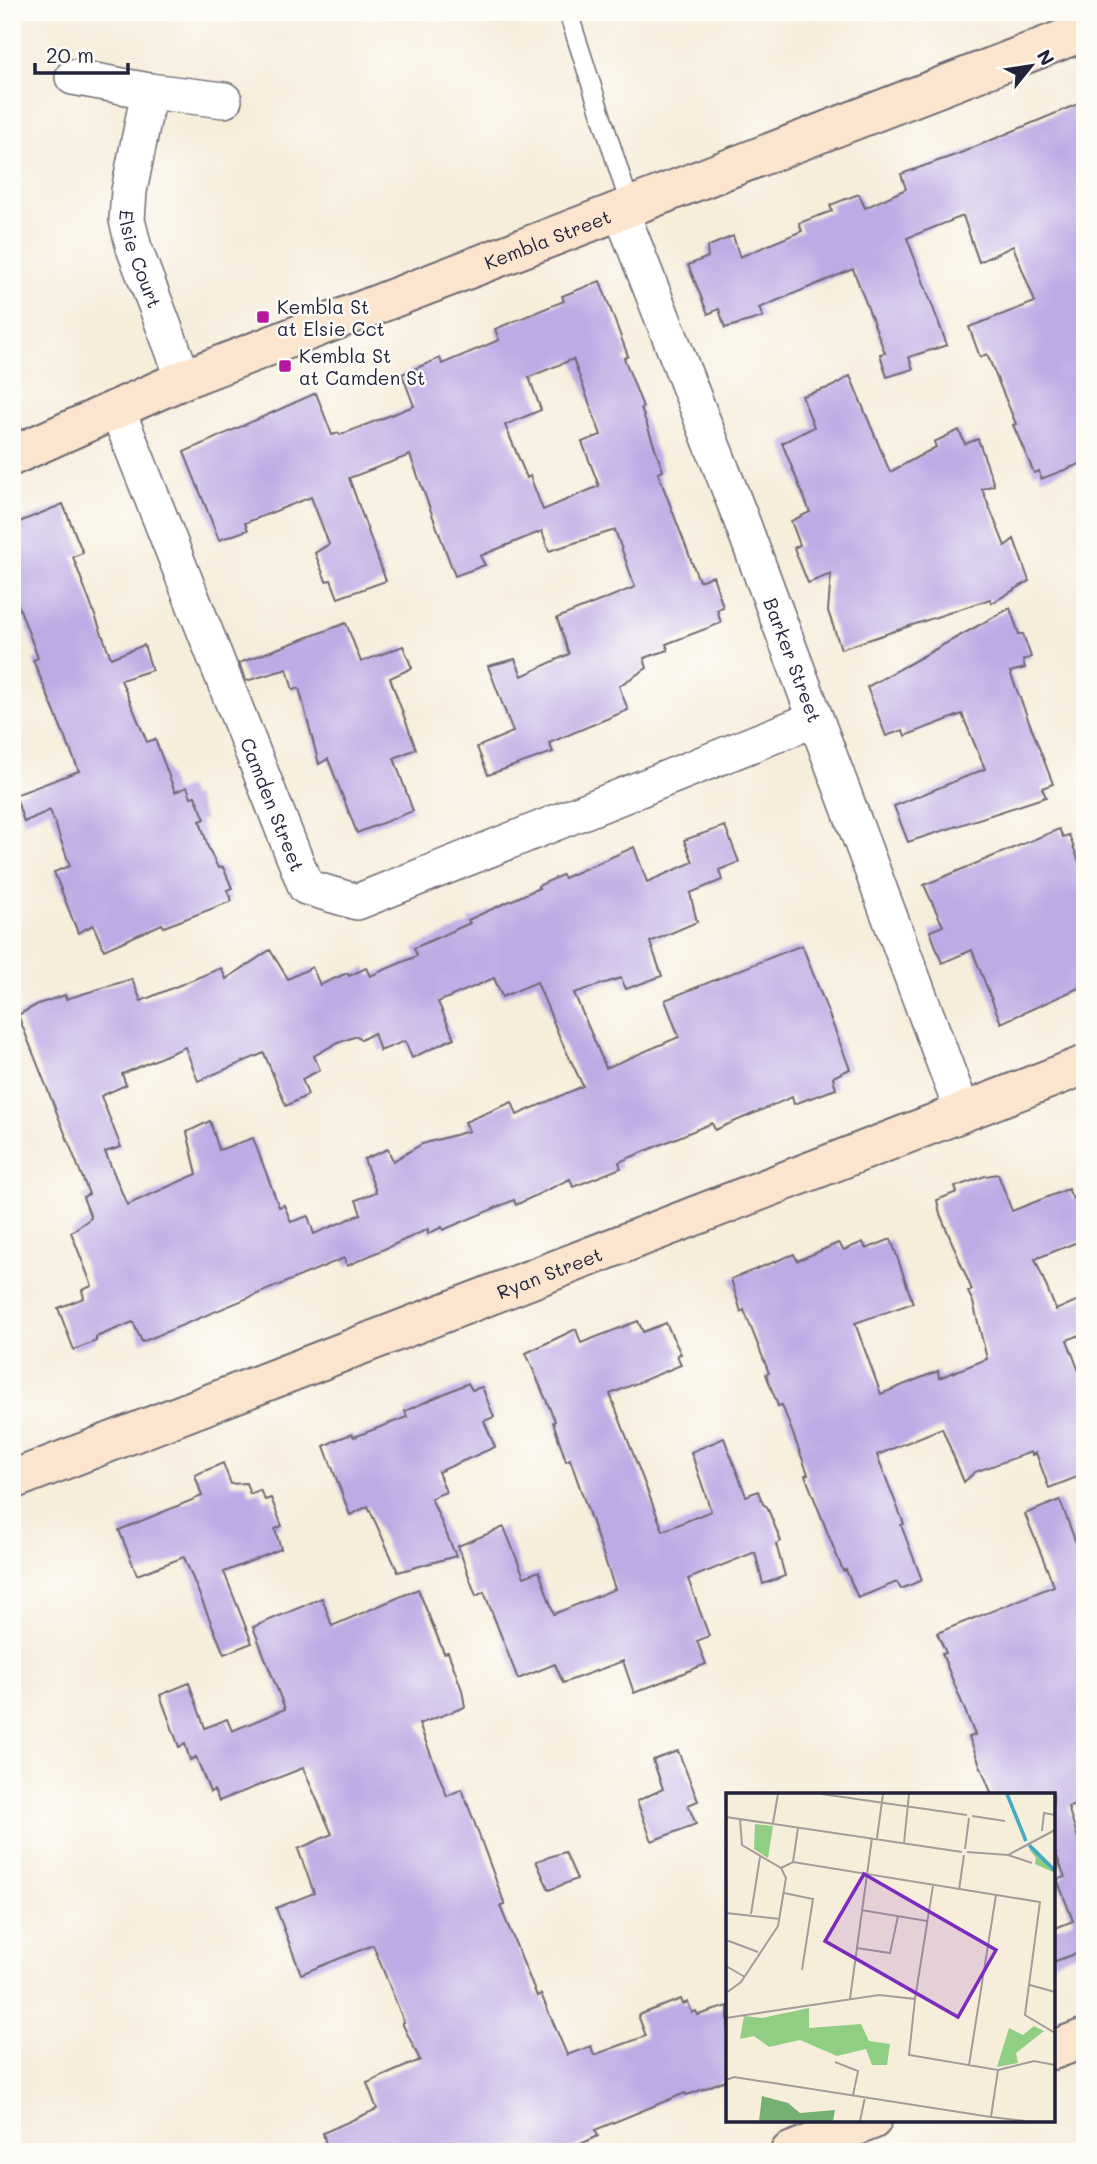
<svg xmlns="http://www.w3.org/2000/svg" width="1097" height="2164" font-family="Mali,sans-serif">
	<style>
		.building { fill: #beaae5; fill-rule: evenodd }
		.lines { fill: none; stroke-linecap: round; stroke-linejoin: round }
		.lane-casing { stroke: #6d6973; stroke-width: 21 }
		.street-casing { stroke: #6d6973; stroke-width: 38 }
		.secondary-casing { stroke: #6d6973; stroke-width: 42 }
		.lane { stroke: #fff; stroke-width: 18 }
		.street { stroke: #fff; stroke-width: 35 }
		.secondary { stroke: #fbe5cf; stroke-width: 38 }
		.poi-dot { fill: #b5179e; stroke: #fdfcf7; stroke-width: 2.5 }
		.labels { text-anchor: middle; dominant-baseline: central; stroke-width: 5; stroke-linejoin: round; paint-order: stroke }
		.street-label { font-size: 19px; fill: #22223b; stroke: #fdfcf7 }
		.poi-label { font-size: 19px; fill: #22223b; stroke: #fdfcf7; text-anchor: start }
		.inset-river { fill: none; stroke: #44aac3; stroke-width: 3.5 }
		.inset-road { fill: none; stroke: #a29c9b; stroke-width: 2 }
		.view { fill: #7b2cbf; fill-opacity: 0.15; stroke: #7b2cbf; stroke-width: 3.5 }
		.inset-edge { fill: none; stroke: #22223b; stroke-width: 3.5 }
	</style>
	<rect width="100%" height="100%" fill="#fdfcf7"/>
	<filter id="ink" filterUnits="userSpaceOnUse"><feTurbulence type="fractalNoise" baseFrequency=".0143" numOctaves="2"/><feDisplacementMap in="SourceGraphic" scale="14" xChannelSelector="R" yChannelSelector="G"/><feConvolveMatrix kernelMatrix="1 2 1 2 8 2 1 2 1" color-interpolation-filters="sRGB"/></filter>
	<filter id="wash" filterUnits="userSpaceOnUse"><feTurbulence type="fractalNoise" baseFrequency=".00686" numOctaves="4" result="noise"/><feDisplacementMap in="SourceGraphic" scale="28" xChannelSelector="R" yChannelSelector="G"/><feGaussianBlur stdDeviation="1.57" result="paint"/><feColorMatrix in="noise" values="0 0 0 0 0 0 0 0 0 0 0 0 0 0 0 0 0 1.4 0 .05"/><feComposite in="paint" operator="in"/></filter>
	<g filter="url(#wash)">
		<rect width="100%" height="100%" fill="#f7eddb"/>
		<g id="blocks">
			<g class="building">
				<path d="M1085 101V462L1041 479 1039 471 1034 473 1013 425 1016 424 987 354 980 357 969 327 1035 302 1013 246 979 262 963 216 907 238 947 345 909 357 913 369 887 377 880 354 885 353 853 269 759 308 763 317 725 328 719 309 708 314 688 265 708 257 707 247 733 236 740 257 802 231 799 223 832 211 830 205 859 194 865 208 906 189 901 174 958 154Z"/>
				<path d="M600 281 628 356 624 358 643 407 641 408 663 471 658 473 699 581 713 576 723 607 717 610 721 623 666 644 668 650 644 658 647 668 619 686 628 710 549 743 553 752 488 775 477 747 513 732 488 666 515 659 522 676 569 654 557 618 635 587 615 530 549 551 542 531 480 556 485 565 455 576 410 455 349 478 386 581 338 598 331 580 326 581 315 553 329 544 311 497 245 523 248 530 219 540 184 452 316 393 332 435 339 433 340 435 414 406 402 374 440 358 442 364 499 340 495 329 564 301 562 296ZM573 359 601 435 582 442 599 486 543 510 530 476 527 478 505 425 541 410 529 377Z"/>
				<path d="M850 376 890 472 936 447 934 442 959 430 965 444 978 439 994 485 982 489 1005 546 1014 539 1029 581 992 603 990 599 841 649 828 611 831 574 808 583 794 548 800 545 791 521 810 512 782 443 814 427 802 396 831 387Z"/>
				<path d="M63 504 83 553 73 557 111 658 144 645 152 670 121 680 147 742 155 739 175 792 187 787 191 797 195 796 205 819 200 821 208 847 218 868 223 867 232 888 227 890 232 901 164 927 162 924 104 950 93 925 78 933 54 872 70 866 50 810 24 822 15 795 79 771 33 660 38 658 12 588V525Z"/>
				<path d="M1010 608 1019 634H1023L1031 657 1023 660 1025 668 1010 672 1053 784 1042 788 1046 797 908 842 894 806 985 769 962 714 905 736 903 730 886 736 867 687Z"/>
				<path d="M346 623 361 662 403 646 412 668 390 678 416 749 394 758 413 811 357 833 328 759 319 764 299 688 293 690 287 669 246 681 239 663Z"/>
				<path d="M725 826 739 862 719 870 722 880 690 893 697 922 650 942 662 976 626 989 621 978 574 993 606 1068 679 1037 665 1000 802 945 850 1069 833 1077 836 1089 794 1104 792 1097 715 1130 712 1123 619 1162 621 1168 573 1187 570 1179 516 1205 514 1200 443 1230 442 1227 428 1234V1229L347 1266 344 1258 142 1342 133 1322 96 1337V1341L74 1350 58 1308 84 1298 82 1290 92 1286 71 1232 91 1218 83 1197 89 1194 18 1015 38 1004 65 995 66 999 132 979 141 1001 221 968 226 979 270 950 288 979 312 967 320 985 347 973 349 976 366 968 370 976 417 956 414 948 470 923 468 920 539 888 538 886 562 875 564 878 634 847 647 882 693 862 684 840ZM494 978 502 997 537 982 560 1038 583 1086 517 1115 512 1102 465 1122 469 1131 422 1144 393 1161 388 1149 364 1159 376 1192 356 1200 361 1214 314 1234 308 1216 291 1222 284 1205 279 1207 253 1138 219 1150 210 1121 187 1132 197 1174 127 1205 105 1152 121 1147 101 1096 126 1085 122 1074 185 1047 198 1081 264 1053 286 1106 308 1095 302 1079 320 1070 314 1056 335 1044 357 1036 361 1040 374 1033 380 1051 405 1041 412 1058 454 1038 438 1002Z"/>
				<path d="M1059 829 1063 837 1069 835 1085 878V985L1001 1023 972 950 942 963 930 931 943 926 924 885Z"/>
				<path d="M998 1174 1012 1211 1068 1189 1073 1199 1085 1194V1239L1035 1259 1056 1310 1085 1297V1333L1067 1340 1085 1387V1474L1049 1488 1036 1453 1032 1455 1031 1452 975 1472 964 1482 942 1428 877 1455 904 1524 901 1525 922 1580 901 1589 897 1582 858 1598 846 1570 843 1571 830 1539 805 1475 808 1474 782 1405 778 1406 766 1374 769 1373 744 1310 741 1312 731 1279 794 1254 797 1261 838 1243 844 1250 863 1242 866 1249 891 1239 913 1303 855 1323 881 1394 938 1371 939 1378 987 1359 973 1302 968 1292 972 1290 940 1214 937 1200 957 1192 955 1187 985 1176Z"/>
				<path d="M638 1321 643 1332 666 1323 681 1354 677 1355 681 1365 610 1394 663 1531 711 1511 691 1452 724 1438 746 1496 758 1491 763 1504 767 1507 781 1541 776 1544 785 1576 763 1584 755 1552 688 1579 709 1636 697 1641 706 1664 634 1693 623 1661 563 1683 555 1664 518 1679 484 1592 476 1596 458 1546 504 1527 524 1577 539 1571 554 1614 615 1589 570 1459 566 1461 553 1422 555 1421 526 1353 576 1329 581 1343Z"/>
				<path d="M468 1383 472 1390 482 1387 494 1417 484 1421 495 1447 438 1472 446 1492 431 1498 456 1556 398 1572 368 1506 350 1515 324 1446 338 1439 352 1434 354 1437 407 1417 405 1411Z"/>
				<path d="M223 1463 231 1484 246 1483 250 1494 260 1490 265 1500 271 1498 282 1526 275 1529 281 1549 224 1572 252 1643 224 1654 184 1557 137 1575 119 1530 202 1496 195 1475Z"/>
				<path d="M1060 1500 1085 1567V1803L1068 1807 1085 1860V1950L1053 1962V1929L1073 1921 1057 1879 1065 1877 1053 1847V1795H992L969 1737 975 1735 942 1654 946 1653 937 1633 1054 1586 1025 1514Z"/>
				<path d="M418 1589 444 1653 448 1652 462 1690 465 1707 419 1724 447 1796 462 1789 505 1905 500 1906 537 1996 541 1994 567 2055 591 2046 594 2055 646 2036 638 2015 681 1999 683 2004 688 2002 692 2013 696 2011 698 2015 728 2006V2079L696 2092 686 2095 685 2093 595 2130 598 2136 564 2152H328L323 2133 377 2109 367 2083 420 2060 402 2023 404 2022 373 1945 301 1974 276 1908 314 1893 298 1849 332 1834 303 1768 219 1801 214 1790 210 1792 196 1757 190 1760 185 1744 179 1747 160 1695 189 1683 205 1728 227 1719 232 1731 285 1709 253 1627 322 1598 332 1626Z"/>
				<path d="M678 1751 698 1801 688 1805 696 1824 652 1841 637 1801 663 1789 653 1760Z"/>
				<path d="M565 1852 577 1879 549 1890 536 1861Z"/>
			</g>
		</g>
	</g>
	<g filter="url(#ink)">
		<use href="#blocks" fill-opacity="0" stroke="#6d6973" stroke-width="2"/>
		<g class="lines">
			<defs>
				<path id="lane" d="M568 12 630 205"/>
				<g id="street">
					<path d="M73 77 149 91 224 100"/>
					<path id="s1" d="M149 91 129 191 127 220 134 248 184 379"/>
					<path id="s2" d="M620 209 739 514 963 1113"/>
					<path id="s3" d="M117 409 306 887 357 902 815 719"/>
				</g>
				<g id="secondary">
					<path id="s4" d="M12 456 184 379 1085 31"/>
					<path id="s5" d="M12 1480 1085 1065"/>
					<path d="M1053 2050 1085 2038"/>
					<path d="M790 2152 872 2120"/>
				</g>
			</defs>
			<use href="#lane" class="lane-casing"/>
			<use href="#street" class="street-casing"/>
			<use href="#secondary" class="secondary-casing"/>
			<use href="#lane" class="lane"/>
			<use href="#street" class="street"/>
			<use href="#secondary" class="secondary"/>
		</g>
	</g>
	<g class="poi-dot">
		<rect x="256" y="310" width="14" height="14" rx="3.5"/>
		<rect x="278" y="359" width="14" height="14" rx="3.5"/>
	</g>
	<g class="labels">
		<g class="street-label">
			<text stroke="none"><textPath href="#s4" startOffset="578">Kembla Street</textPath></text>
			<text stroke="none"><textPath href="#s1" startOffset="172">Elsie Court</textPath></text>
			<text stroke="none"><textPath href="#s2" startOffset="483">Barker Street</textPath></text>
			<text stroke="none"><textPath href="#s3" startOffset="425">Camden Street</textPath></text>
			<text stroke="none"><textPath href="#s5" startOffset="576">Ryan Street</textPath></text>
		</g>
		<g class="poi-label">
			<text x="277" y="306">Kembla St<tspan x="277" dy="22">at Elsie Cct</tspan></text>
			<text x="299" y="355">Kembla St<tspan x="299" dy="22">at Camden St</tspan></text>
		</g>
	</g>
	<g transform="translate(726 1793)">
		<rect width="329" height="329" fill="#f7eddb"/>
		<path d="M29 31 47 33 42 65 28 56ZM308 54 329 75V80L309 71 310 65 303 56ZM83 215V235L135 231 143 248 164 251 161 272H146L140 256 111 263 74 247 43 254 28 243 14 246 18 223 36 225ZM308 233 318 238 290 260 292 270 271 274 283 235 297 242Z" fill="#90ce84"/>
		<path d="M36 303 62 310 74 320 109 317 107 328H33Z" fill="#74b172"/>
		<path class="inset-river" d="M281 1 300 48M303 52 329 78"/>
		<path class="inset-road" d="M96 1 241 22M246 23 279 28M0 24 236 59M47 30 52 1M316 38 318 20 329 22M151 45 157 1M178 50 183 1M239 56 243 25M241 59 282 62 329 37M282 62 306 70M67 69 72 35M55 75 67 69 314 109 299 222 329 240M233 97 238 62M58 100 87 106 76 177M135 117 201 128M0 120 54 126M25 121 34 64M0 147 32 159M131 155 164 160 172 123M0 173 19 184M304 192 329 199M0 200 15 189 52 133 60 85 55 75 16 52 14 26M124 206 146 45M189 206 207 93M0 225 153 202 189 206 183 262 272 277 265 324 299 328M109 269 132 278 127 302M243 272 270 102M272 277 308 268 329 272M0 287 8 284 265 324M134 328 139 304"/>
		<path class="view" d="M138 81 270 157 232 224 99 148Z"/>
		<rect width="329" height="329" class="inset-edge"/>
	</g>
	<rect width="1097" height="2164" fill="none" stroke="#fdfcf7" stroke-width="42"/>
	<g transform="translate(1031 66) rotate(60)" stroke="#fdfcf7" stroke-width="5" paint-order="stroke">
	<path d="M0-5L12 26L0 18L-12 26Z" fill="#22223b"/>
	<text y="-10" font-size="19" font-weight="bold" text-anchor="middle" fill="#22223b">N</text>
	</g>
	<path d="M35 63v10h93v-10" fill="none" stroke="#22223b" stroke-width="3.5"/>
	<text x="46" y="63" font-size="21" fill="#22223b" stroke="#fdfcf7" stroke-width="5" paint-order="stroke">20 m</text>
</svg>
